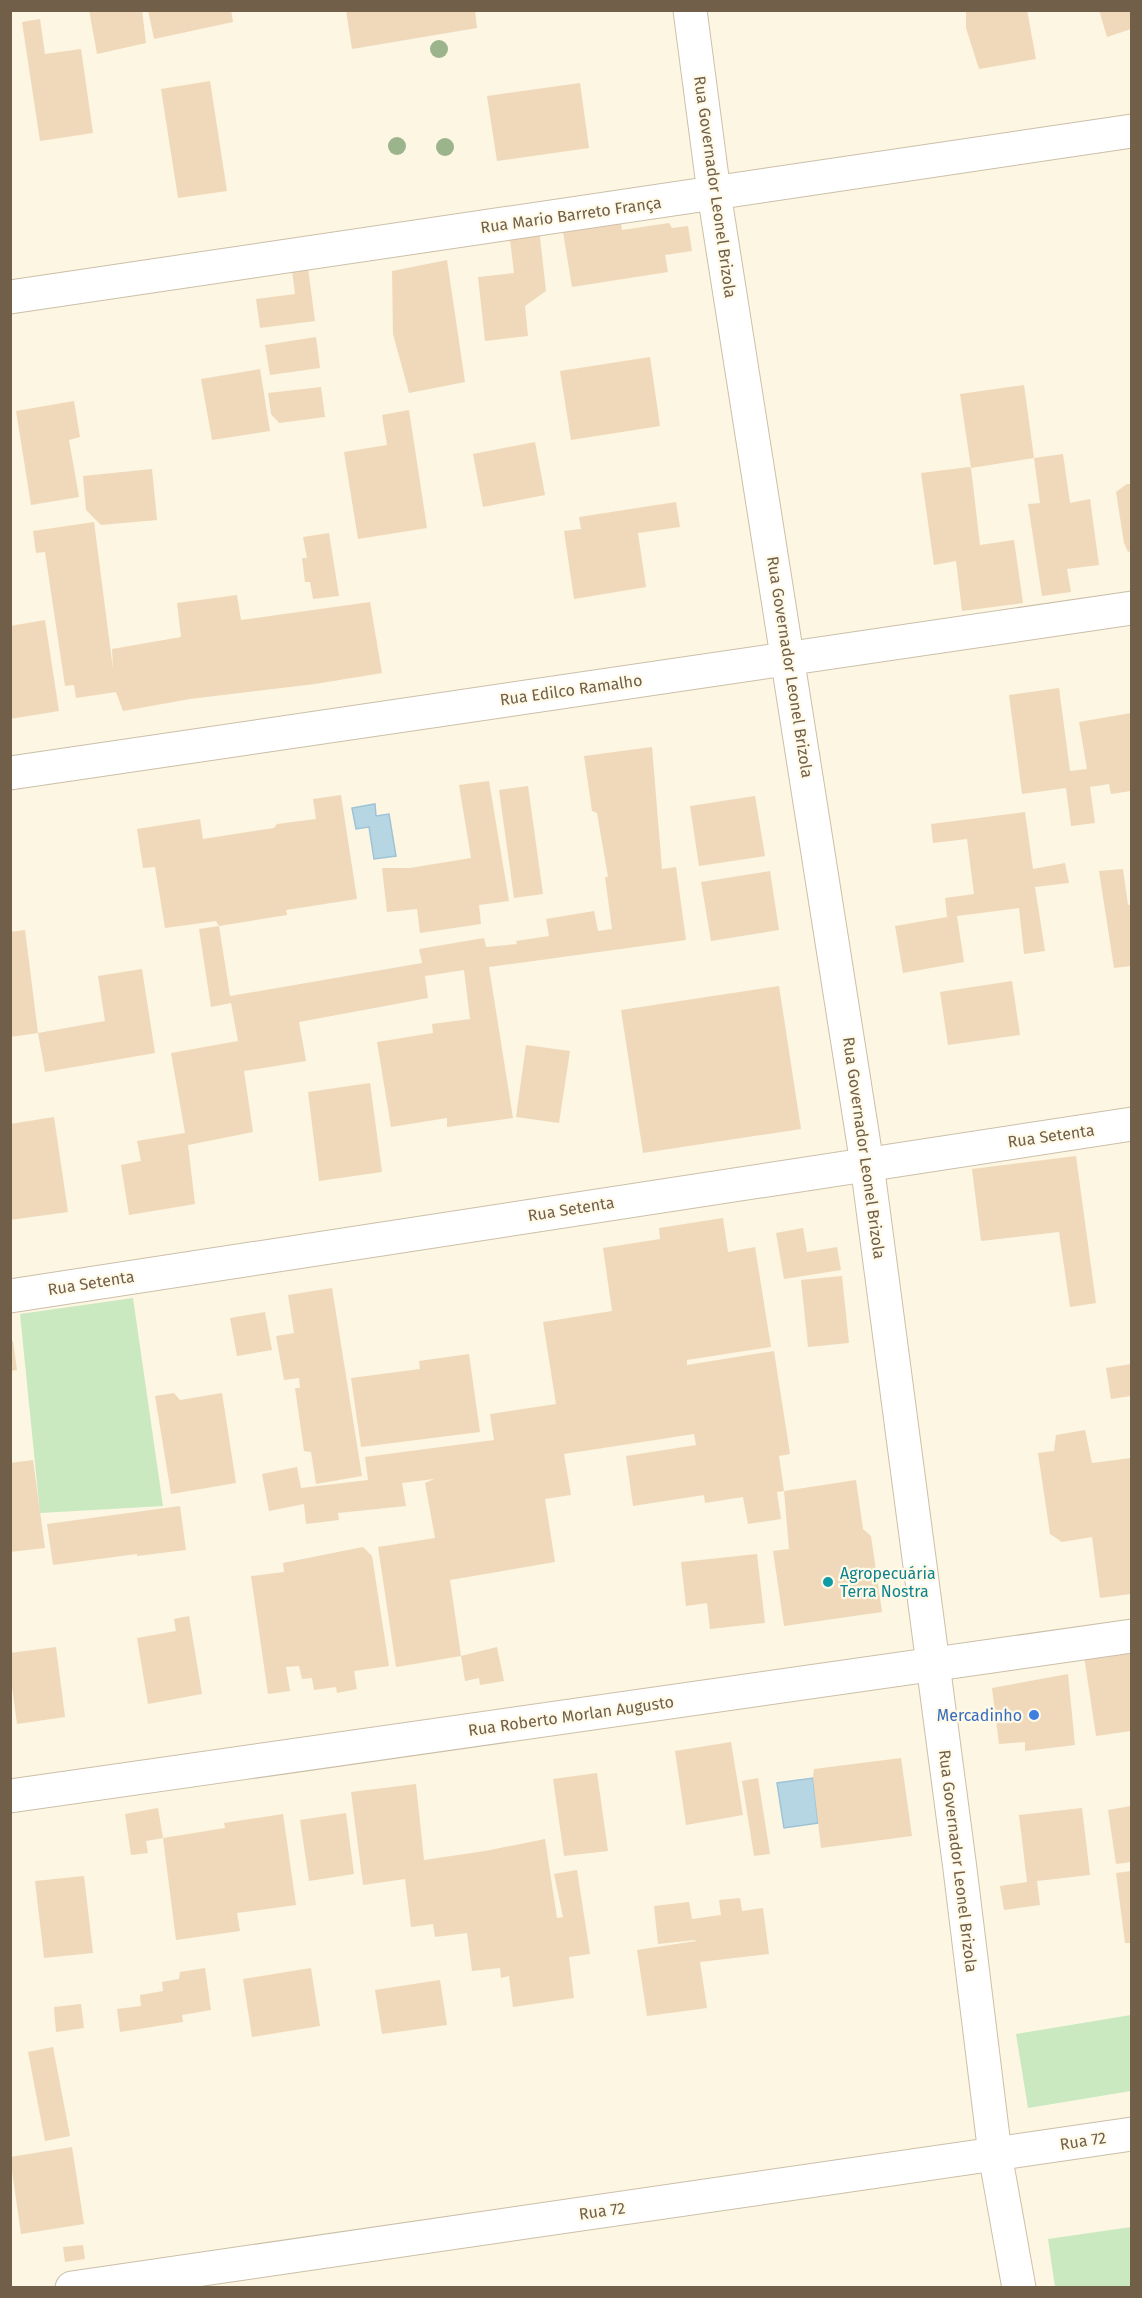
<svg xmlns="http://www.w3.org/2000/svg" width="1142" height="2298" font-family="'Fira Sans',sans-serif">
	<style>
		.green { fill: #cae9c1 }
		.water { fill: #b7d6e4; stroke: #9ec3d6; stroke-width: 1.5 }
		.building { fill: #f0d9ba }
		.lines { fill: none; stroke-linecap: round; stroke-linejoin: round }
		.street-casing { stroke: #ccbfa9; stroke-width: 35 }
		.street { stroke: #fff; stroke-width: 33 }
		.tree { fill: #9bb48b }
		.culture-dot { fill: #0f9aa8; stroke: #fffae8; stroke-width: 2 }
		.shop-dot { fill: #3f7fe0; stroke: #fffae8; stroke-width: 2 }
		.labels { text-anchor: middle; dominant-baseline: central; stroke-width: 4.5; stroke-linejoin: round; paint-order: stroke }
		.street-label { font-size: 16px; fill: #725f49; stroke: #fffae8 }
		.culture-label { font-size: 16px; fill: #0d838f; stroke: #fffae8; text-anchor: start }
		.shop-label { font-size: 16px; fill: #366cbe; stroke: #fffae8; text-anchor: end }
	</style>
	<rect width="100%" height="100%" fill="#fcf6e2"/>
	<g class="green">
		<path d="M133 1298 163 1506 40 1513 20 1314Z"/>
		<path d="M1131 2015V2091L1028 2108 1016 2034Z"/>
		<path d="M1131 2227V2287H1055L1048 2239Z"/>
	</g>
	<g class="water">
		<path d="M375 804 376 816 389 814 396 856 374 859 369 827 356 829 352 808Z"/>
		<path d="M813 1778 818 1823 784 1828 777 1783Z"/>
	</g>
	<g class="building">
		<path d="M89 10H142L146 43 97 54Z"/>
		<path d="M148 10H231L233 22 154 39Z"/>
		<path d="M346 10H475L477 28 352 49Z"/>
		<path d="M966 10H1027L1036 59 979 69 966 28Z"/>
		<path d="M1099 10H1131V29L1107 37Z"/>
		<path d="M40 19 45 54 81 49 93 133 40 141 22 22Z"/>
		<path d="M210 81 227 191 178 198 161 89Z"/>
		<path d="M580 83 589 148 497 161 487 96Z"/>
		<path d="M621 223 622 230 669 223 672 228 688 226 692 251 665 255 668 272 572 287 563 232Z"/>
		<path d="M539 228 546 291 525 306 528 336 485 341 478 277 514 273 509 231Z"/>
		<path d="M447 260 465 382 409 393 393 334 392 271Z"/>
		<path d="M308 268 315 321 260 328 256 299 295 294 292 270Z"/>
		<path d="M316 337 320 368 270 375 265 345Z"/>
		<path d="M650 357 660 426 571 440 560 371Z"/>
		<path d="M260 369 270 431 212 440 201 379Z"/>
		<path d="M1024 385 1034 458 971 468 960 394Z"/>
		<path d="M321 387 325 417 279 423 271 414 268 393Z"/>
		<path d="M74 401 80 437 69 440 79 497 31 505 16 411Z"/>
		<path d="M409 410 427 528 358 539 344 452 387 445 382 415Z"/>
		<path d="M535 442 545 495 483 507 473 454Z"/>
		<path d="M1063 454 1070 503 1090 499 1099 565 1067 569 1071 592 1042 596 1028 504 1040 503 1034 458Z"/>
		<path d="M969 467 971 468 980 545 1014 540 1023 603 962 611 956 561 934 565 921 473Z"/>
		<path d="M152 469 157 520 101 525 86 510 83 476Z"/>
		<path d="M1127 484H1131V551L1128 552 1124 543 1116 492Z"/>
		<path d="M676 502 680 527 638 533 646 587 574 599 564 531 581 529 579 517Z"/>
		<path d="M94 522 113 669 112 649 181 637 177 603 237 595 241 620 370 602 382 673 315 684 190 699 123 711 116 692 76 698 74 685 65 686 45 552 36 553 33 531Z"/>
		<path d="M329 533 339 596 313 599 310 582H305L302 558H307L303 537Z"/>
		<path d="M45 620 59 711 10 719V626Z"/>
		<path d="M1059 688 1070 771 1087 769 1079 722 1131 713V791L1111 794 1109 784 1090 787 1095 823 1071 826 1066 788 1022 794 1009 695Z"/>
		<path d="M652 747 662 869 676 867 686 940 489 967 513 1118 447 1127V1118L391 1127 377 1042 433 1033 432 1024 470 1019 464 970 425 976 428 998 299 1022 306 1061 244 1071 253 1132 188 1145 195 1204 129 1215 121 1165 141 1161 137 1141 185 1133 171 1053 238 1041 231 1003 211 1007 199 929 219 926 230 996 422 963 419 949 484 938 486 947 517 944 516 941 549 936 546 919 594 911 598 931 612 929 605 877H608L597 813 592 811 584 756Z"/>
		<path d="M489 781 509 901 479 905 481 924 420 933 417 909 387 912 382 868H410L471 858 459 785Z"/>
		<path d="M528 786 543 894 514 898 499 790Z"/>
		<path d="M341 795 357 899 286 910 287 915 219 926 216 921 165 928 155 867 143 868 137 829 200 819 203 839 274 828 277 824 316 819 313 799Z"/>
		<path d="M755 796 765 856 699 866 690 806Z"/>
		<path d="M1025 812 1033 869 1065 863 1069 883 1035 887 1045 951 1024 954 1019 908 957 916 964 962 903 973 895 926 947 917 945 898 974 894 967 839 933 843 931 824Z"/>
		<path d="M1123 869 1128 905 1131 904V966L1114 968 1099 871Z"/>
		<path d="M770 871 779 930 711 941 701 882Z"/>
		<path d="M25 930 38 1033 10 1037V932Z"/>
		<path d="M142 969 155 1053 45 1072 38 1033 105 1021 98 976Z"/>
		<path d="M1012 981 1020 1035 948 1045 940 992Z"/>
		<path d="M779 986 801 1129 643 1153 621 1010Z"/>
		<path d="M526 1045 570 1051 559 1123 516 1117Z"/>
		<path d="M370 1083 382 1172 319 1181 308 1092Z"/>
		<path d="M54 1117 68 1212 10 1220V1124Z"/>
		<path d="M1076 1156 1096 1303 1070 1307 1059 1232 981 1241 972 1169Z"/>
		<path d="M723 1218 728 1252 755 1247 771 1347 687 1360V1365L774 1351 790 1454 779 1456 784 1491 856 1480 863 1529 871 1536 882 1612 784 1626 773 1551 789 1549 784 1491 777 1492 781 1519 748 1524 743 1497 705 1503 704 1495 633 1506 626 1456 696 1445 694 1434 564 1454 571 1495 545 1499 555 1562 450 1580 461 1656 497 1647 504 1681 480 1685 479 1678 465 1681 461 1656 396 1667 378 1547 435 1538 425 1483 434 1479 402 1483 406 1506 338 1513 339 1520 306 1524 304 1504 269 1511 262 1474 297 1467 301 1488 368 1480 365 1457 494 1440 490 1414 556 1404 543 1322 612 1311 603 1248 660 1239 659 1228Z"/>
		<path d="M803 1228 807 1252 837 1247 841 1270 784 1279 776 1233Z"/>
		<path d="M842 1276 849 1343 808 1347 801 1280Z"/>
		<path d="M332 1288 362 1476 316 1484 311 1452 304 1451 295 1388H300L299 1378 284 1380 276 1336 294 1333 288 1295Z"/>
		<path d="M265 1312 272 1350 237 1356 230 1318Z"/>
		<path d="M10 1341H13L17 1370 10 1371Z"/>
		<path d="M469 1354 480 1432 361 1447 351 1378 420 1369 419 1361Z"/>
		<path d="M1131 1364V1396L1111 1399 1106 1368Z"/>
		<path d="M174 1393 180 1400 222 1393 236 1483 171 1494 155 1396Z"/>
		<path d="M1085 1430 1092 1463 1131 1458V1594L1100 1598 1092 1537 1062 1542 1050 1534 1038 1453 1054 1451 1056 1435Z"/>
		<path d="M33 1460 45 1548 10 1552V1463Z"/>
		<path d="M180 1506 186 1550 137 1556V1554L53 1565 47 1524Z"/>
		<path d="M363 1547 372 1556 389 1666 354 1671 357 1689 337 1693 336 1687 314 1690 312 1678 302 1679 299 1666 286 1667 290 1691 268 1694 251 1576 284 1572 283 1563Z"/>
		<path d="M757 1554 765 1623 710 1629 707 1603 686 1606 681 1562Z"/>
		<path d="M189 1616 202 1694 148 1704 137 1638 176 1631 174 1619Z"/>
		<path d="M56 1647 65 1717 17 1724 10 1672V1653Z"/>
		<path d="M1131 1649V1731L1096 1736 1084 1656Z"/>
		<path d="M1068 1674 1075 1745 1025 1751V1742L999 1744 992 1688Z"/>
		<path d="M731 1742 743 1815 686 1825 675 1751Z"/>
		<path d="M901 1758 912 1836 821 1848 813 1778 814 1769Z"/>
		<path d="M597 1773 608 1851 564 1856 553 1779Z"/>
		<path d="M758 1778 770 1854 754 1856 742 1781Z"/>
		<path d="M416 1784 424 1860 485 1851 545 1839 557 1918 563 1917 554 1874 577 1870 590 1954 569 1957 574 1998 513 2007 509 1976 501 1978 500 1968 472 1971 467 1933 435 1937 433 1924 411 1927 405 1879 363 1885 351 1792Z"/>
		<path d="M1131 1806V1862L1116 1864 1108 1810Z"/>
		<path d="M158 1808 163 1838 225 1828 224 1823 283 1814 296 1905 237 1913 240 1931 176 1940 163 1838 146 1841 148 1853 131 1855 125 1814Z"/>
		<path d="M1082 1808 1090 1875 1037 1881 1040 1905 1004 1910 1000 1886 1027 1882 1019 1815Z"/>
		<path d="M346 1813 354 1874 309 1881 300 1820Z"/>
		<path d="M1131 1871V1943H1125L1116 1873Z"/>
		<path d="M84 1876 93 1953 44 1958 35 1881Z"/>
		<path d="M740 1898 742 1911 763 1908 769 1954 700 1962 707 2008 647 2016 637 1950 696 1941 695 1940 658 1944 654 1906 689 1902 692 1919 721 1915 719 1900Z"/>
		<path d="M205 1968 211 2010 182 2015 183 2022 120 2032 117 2009 141 2006 140 1995 163 1991 162 1982 179 1979 180 1972Z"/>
		<path d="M311 1968 320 2026 252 2037 243 1979Z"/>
		<path d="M440 1980 447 2025 382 2034 375 1990Z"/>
		<path d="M81 2004 84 2028 56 2032 54 2007Z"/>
		<path d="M53 2047 70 2136 45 2141 28 2052Z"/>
		<path d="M72 2147 84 2224 21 2234 10 2157Z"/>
		<path d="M83 2245 85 2259 65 2262 63 2247Z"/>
	</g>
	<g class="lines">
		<defs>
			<g id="street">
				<path d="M690 10 714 193 867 1164 960 1869 995 2154 1019 2288"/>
				<path d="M10 297 1132 131"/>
				<path d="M10 773 1132 608"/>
				<path d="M10 1296 1132 1124"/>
				<path d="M10 1796 1132 1636"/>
				<path d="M72 2288 1132 2134"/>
			</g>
		</defs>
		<use href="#street" class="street-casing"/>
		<use href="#street" class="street"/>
	</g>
	<g class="tree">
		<circle cx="439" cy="49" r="9"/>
		<circle cx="397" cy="146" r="9"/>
		<circle cx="445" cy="147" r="9"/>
	</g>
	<circle class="culture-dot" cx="828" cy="1582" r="6"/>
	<circle class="shop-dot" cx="1034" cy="1715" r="6"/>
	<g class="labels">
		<g class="street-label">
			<text transform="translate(715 187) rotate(82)">Rua Governador Leonel Brizola</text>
			<text transform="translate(571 215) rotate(-8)">Rua Mario Barreto França</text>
			<text transform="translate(790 667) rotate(81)">Rua Governador Leonel Brizola</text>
			<text transform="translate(571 690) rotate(-8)">Rua Edilco Ramalho</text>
			<text transform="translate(1051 1136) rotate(-8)">Rua Setenta</text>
			<text transform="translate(864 1148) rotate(82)">Rua Governador Leonel Brizola</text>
			<text transform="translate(571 1209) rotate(-9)">Rua Setenta</text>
			<text transform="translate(91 1283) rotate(-9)">Rua Setenta</text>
			<text transform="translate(571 1716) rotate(-8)">Rua Roberto Morlan Augusto</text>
			<text transform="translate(958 1861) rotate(83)">Rua Governador Leonel Brizola</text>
			<text transform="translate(1083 2141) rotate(-9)">Rua 72</text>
			<text transform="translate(602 2211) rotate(-8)">Rua 72</text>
		</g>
		<g class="culture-label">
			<text x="840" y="1573">Agropecuária<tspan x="840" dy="18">Terra Nostra</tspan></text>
		</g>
		<g class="shop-label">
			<text x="1022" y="1715">Mercadinho</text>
		</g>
	</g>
	<rect width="1142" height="2298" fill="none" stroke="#725f49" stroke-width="24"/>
</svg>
